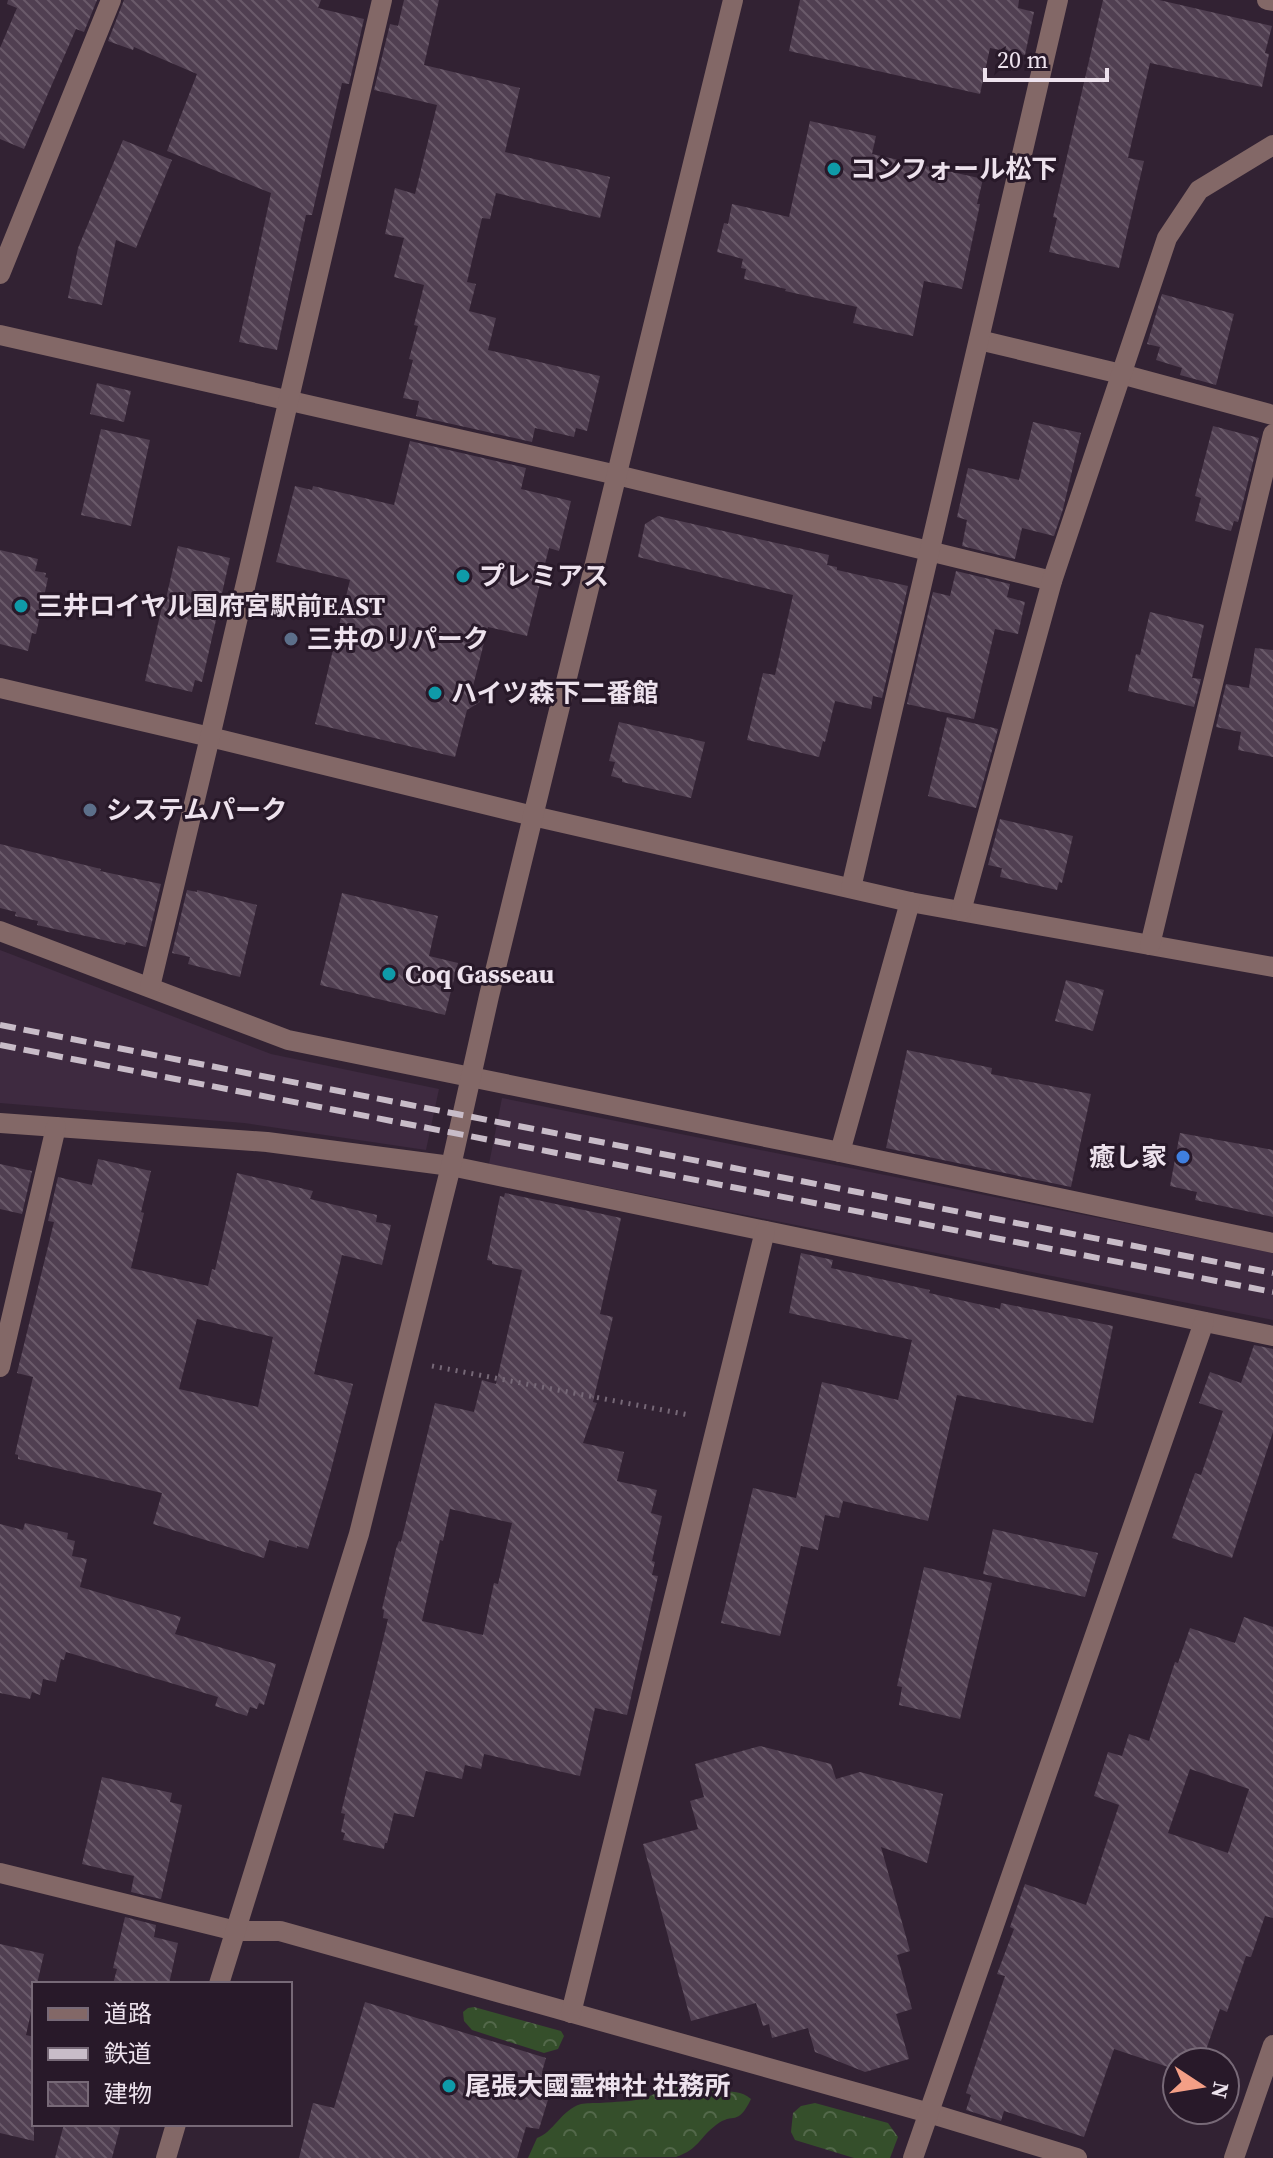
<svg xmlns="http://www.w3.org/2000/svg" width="1273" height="2158" font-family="'Source Serif 4','Noto Sans JP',serif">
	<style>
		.built { fill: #3e2a40 }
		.forest { fill: url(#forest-crowns) }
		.building { fill: url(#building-back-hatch); fill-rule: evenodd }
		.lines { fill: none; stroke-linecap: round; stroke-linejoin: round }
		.path { stroke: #766877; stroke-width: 5; stroke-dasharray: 2 6; stroke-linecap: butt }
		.minor { stroke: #836867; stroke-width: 20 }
		.rail { stroke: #c8bcc8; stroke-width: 6; stroke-dasharray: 16 8; stroke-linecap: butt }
		.culture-dot { fill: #0f9aa8; stroke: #281929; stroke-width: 3 }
		.service-dot { fill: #5c6f8a; stroke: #281929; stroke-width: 3 }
		.shop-dot { fill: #3f7fe0; stroke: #281929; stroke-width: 3 }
		.labels { text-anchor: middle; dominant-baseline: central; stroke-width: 6; stroke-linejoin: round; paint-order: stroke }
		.poi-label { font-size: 26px; font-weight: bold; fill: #ede2ed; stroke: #281929; text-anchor: start }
	</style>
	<defs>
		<pattern id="forest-crowns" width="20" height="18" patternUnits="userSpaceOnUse" patternTransform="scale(2)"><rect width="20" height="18" fill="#354f2b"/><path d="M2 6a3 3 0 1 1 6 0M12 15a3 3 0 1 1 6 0" fill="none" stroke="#53684a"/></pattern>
		<pattern id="building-back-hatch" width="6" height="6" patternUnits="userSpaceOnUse" patternTransform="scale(2)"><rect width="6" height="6" fill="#503f51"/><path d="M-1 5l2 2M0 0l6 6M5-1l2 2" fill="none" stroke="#6a5a6a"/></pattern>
	</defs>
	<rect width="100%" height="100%" fill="#322233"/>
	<g class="built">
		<path d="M0 950 271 1054 439 1089 426 1150 244 1123 0 1103Z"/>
		<path d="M502 1098 1273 1253V1320L489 1164Z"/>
	</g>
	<g class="forest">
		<path d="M474 2007 561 2031 564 2036 558 2049 544 2053 472 2030 464 2021 463 2012 468 2008Z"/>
		<path d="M689 2078C699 2082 710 2087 720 2090 732 2093 741 2090 751 2099 737 2128 734 2111 716 2125 699 2138 699 2149 676 2157L528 2158 537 2138C553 2133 561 2110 581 2104 586 2103 594 2103 600 2103 634 2100 648 2104 674 2079Z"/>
		<path d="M815 2103 888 2123 898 2137 890 2158H854L795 2140 791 2132 793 2113 801 2106Z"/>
	</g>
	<g class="building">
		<path d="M8 0H97L84 32 76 29 24 149 0 139V48L17 8 7 4Z"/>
		<path d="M124 0H321L318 8 364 19 349 84 342 83 312 215H306L277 350 239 342 271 193 167 151 197 74 134 47 133 50 108 41Z"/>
		<path d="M404 0H439L424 65 520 88 505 152 610 177 600 218 496 193 490 219 482 218 467 282 476 284 469 311 496 318 488 350 600 376 587 431 576 428 574 437 535 428 532 442 416 416 419 401 403 398 413 360 409 359 418 326 414 325 424 285 394 277 404 238 385 234 395 188 415 194 437 105 374 90 390 24 398 26Z"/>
		<path d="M800 0H1019L1018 8 1034 12 1025 55 990 48 980 94 789 51Z"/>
		<path d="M1103 0H1159L1272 26 1265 53 1269 54 1262 87 1150 63 1128 158 1144 161 1119 268 1049 252 1057 218 1053 217Z"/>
		<path d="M810 121 876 136 872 154 983 179 977 204H980L962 289 924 281 913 336 853 323 857 307 785 291 786 289 744 279 746 269 741 268 743 259 717 252 724 223 728 224 732 204 789 217Z"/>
		<path d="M123 140 172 160 136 248 116 240 102 305 68 298 78 248Z"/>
		<path d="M1162 294 1234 314 1216 385 1180 375 1182 368 1156 360 1160 347 1147 344Z"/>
		<path d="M97 383 131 391 124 422 90 414Z"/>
		<path d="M1033 422 1081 433 1063 509 1054 536 1022 528 1015 559 962 546 967 520 957 517 968 468 1019 480Z"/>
		<path d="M1213 426 1259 438 1238 522 1234 521 1231 531 1195 521 1201 498 1195 496Z"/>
		<path d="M101 429 150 440 131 526 81 515Z"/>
		<path d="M410 441 526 468 521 489 571 501 559 551 549 548 527 636 488 627 472 690 480 702 467 710 455 757 315 724 350 580 276 562 295 486 312 490 313 486 394 505Z"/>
		<path d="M658 516 829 555 827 565 837 567V570L908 586 882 698 873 696 871 709 835 701 825 742 823 741 819 757 747 740 763 673 775 675 793 595 638 557 645 524Z"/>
		<path d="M178 546 230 558 202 682 195 680 192 692 145 681 163 602 165 603Z"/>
		<path d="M0 550 38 559 35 571 46 573 45 577 48 578 36 634 32 633 28 651 0 644Z"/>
		<path d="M956 571 1010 584 1007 597 1025 602 1018 634 995 629 974 719 907 704 933 592 950 596Z"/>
		<path d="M1150 612 1204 625 1192 678 1201 679 1194 707 1128 691 1136 654 1140 655Z"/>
		<path d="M1255 648 1273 650V757L1238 750 1241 732 1216 727 1226 684 1249 688Z"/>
		<path d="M947 717 998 729 976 808 928 796Z"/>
		<path d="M619 722 705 742 691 798 622 782V779L611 776 615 762 609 761Z"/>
		<path d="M1000 819 1073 836 1062 883 1059 882 1057 890 1000 877 1002 868 988 865Z"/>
		<path d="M0 844 101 869 100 871 161 884 146 947 126 942 125 945 37 925 38 921 15 916 16 912 0 908Z"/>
		<path d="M187 890 197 892V890L257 905 240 977 188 964 190 957 172 953Z"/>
		<path d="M342 893 438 916 429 956 458 963 445 1015 320 985Z"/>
		<path d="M1066 980 1104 990 1093 1031 1055 1021Z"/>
		<path d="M907 1050 992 1068 991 1074 1091 1094 1071 1187 886 1148Z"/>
		<path d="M1180 1133 1273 1150V1217L1195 1200 1197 1192 1170 1186Z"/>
		<path d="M98 1159 151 1171 141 1212 144 1213 131 1268 208 1286 212 1269 215 1270 237 1173 313 1191 310 1199 377 1215 376 1222 391 1225 382 1265 342 1255 314 1374 353 1384 329 1478 308 1549 297 1546V1548L269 1540 264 1558 153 1524 162 1493 18 1459V1455L15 1454 33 1377 17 1373 54 1222 48 1221 58 1177 92 1185ZM197 1319 273 1337 258 1407 179 1389Z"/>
		<path d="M0 1164 32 1171 22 1214 0 1209Z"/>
		<path d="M505 1193 621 1218 600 1314 613 1317 593 1402 597 1403 583 1443 624 1452 617 1481 657 1490 651 1513 662 1516 652 1561 655 1562 652 1575 658 1576 627 1715 595 1708 580 1776 484 1754 481 1769 465 1765 462 1779 426 1771 414 1817 394 1813 387 1843H385L384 1849 343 1840 345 1833 341 1832 345 1814 341 1813 388 1619 383 1618 384 1610 382 1609 396 1549 399 1541 401 1542 435 1403 474 1412 482 1380 496 1384 522 1270 492 1264V1261L487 1260 500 1196 504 1197ZM450 1509 512 1523 498 1584 494 1583 483 1635 422 1621 440 1540 443 1541Z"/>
		<path d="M801 1253 833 1260 831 1268 930 1290 929 1293 1000 1309 1001 1303 1113 1326 1093 1423 957 1395 928 1521 843 1501 839 1518 825 1515 818 1550 801 1546 780 1636 721 1623 753 1488 796 1498 822 1382 898 1400 912 1340 789 1313Z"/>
		<path d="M1254 1345 1273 1349V1432L1232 1558 1172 1538 1195 1473 1201 1475 1223 1411 1199 1403 1210 1372 1241 1383Z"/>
		<path d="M25 1523 68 1533 67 1539 75 1541 72 1556 87 1559 80 1587 181 1617 175 1634 276 1664 264 1705 259 1703 257 1709 250 1707 247 1716 215 1706 218 1697 66 1652 64 1660 61 1659 56 1682 43 1679 40 1695 32 1692 30 1699 0 1693V1524L23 1530Z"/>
		<path d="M993 1529 1098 1553 1085 1597 983 1574Z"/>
		<path d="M924 1567 992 1583 960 1719 899 1705 902 1687 897 1686Z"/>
		<path d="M1244 1617 1273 1627V1918L1265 1916 1251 1957 1246 1956 1227 2012 1220 2009 1202 2062H1177V2070L1114 2049 1084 2137 1004 2111 1001 2121 966 2110 971 2095 966 2093 1005 1976 997 1974 1014 1929 1010 1927 1025 1884 1086 1905 1119 1805 1094 1796 1108 1752 1122 1756 1129 1734 1149 1741 1175 1662 1178 1663 1190 1628 1235 1643ZM1190 1769 1249 1789 1228 1853 1168 1833Z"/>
		<path d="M760 1746 831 1764 836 1779 860 1772 943 1794 927 1863 881 1847 910 1951 897 1955 912 2009 896 2014 909 2059 865 2072 815 2052 808 2028 772 2038 769 2024 763 2026 756 2003 691 2021 643 1844 698 1829 690 1801 704 1797 695 1764Z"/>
		<path d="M102 1777 172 1793 170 1802 182 1805 161 1899 131 1892 134 1876 82 1864Z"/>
		<path d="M125 1917 156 1925 154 1937 178 1943 169 1984H113L117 1969 113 1968Z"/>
		<path d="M0 1944 44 1954 37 1984H34V1999L26 2035 34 2037V2141L0 2133Z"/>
		<path d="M365 2002 546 2058 542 2072 555 2077 539 2129 526 2127 517 2158H299L313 2103 334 2108Z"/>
		<path d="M64 2124H121L112 2158H55Z"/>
	</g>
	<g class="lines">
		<path class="path" d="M432 1366 689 1415"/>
		<g class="minor">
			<path d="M1267 0 1273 1"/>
			<path d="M0 274 111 0"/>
			<path d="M0 335 617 475 1052 581"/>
			<path d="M979 340 1121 374 1273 415"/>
			<path d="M0 688 210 737 533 816 910 902 1273 967"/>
			<path d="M851 888 1058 0"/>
			<path d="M961 911 1052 581 1167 238 1199 190 1273 145"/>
			<path d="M0 931 288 1040 840 1152 1273 1243"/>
			<path d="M1150 945 1273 434"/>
			<path d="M150 987 210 737 382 0"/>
			<path d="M0 1123 267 1142 451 1166 1273 1336"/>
			<path d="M840 1152 910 902"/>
			<path d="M0 1367 56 1127"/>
			<path d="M0 1873 236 1931H280L929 2113 1077 2158"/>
			<path d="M219 1984 359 1534 451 1166 489 996 733 0"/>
			<path d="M571 2013 765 1231"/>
			<path d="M166 2158 176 2124"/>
			<path d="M913 2158 1204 1322"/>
			<path d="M1234 2158 1273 2045"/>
		</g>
		<g class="rail">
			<path d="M0 1025 1273 1273"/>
			<path d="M0 1045 1273 1292"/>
		</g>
	</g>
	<g class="culture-dot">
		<circle cx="834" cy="169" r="8"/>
		<circle cx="463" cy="576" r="8"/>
		<circle cx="21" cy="606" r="8"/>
		<circle cx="435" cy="693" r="8"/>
		<circle cx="389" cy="974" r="8"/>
		<circle cx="449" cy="2086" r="8"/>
	</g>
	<g class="service-dot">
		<circle cx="291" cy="639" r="8"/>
		<circle cx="90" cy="810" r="8"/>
	</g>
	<circle class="shop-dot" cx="1183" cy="1157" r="8"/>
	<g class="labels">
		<g class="poi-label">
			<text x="850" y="169">コンフォール松下</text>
			<text x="479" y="576">プレミアス</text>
			<text x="37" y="606">三井ロイヤル国府宮駅前EAST</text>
			<text x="307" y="639">三井のリパーク</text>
			<text x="451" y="693">ハイツ森下二番館</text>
			<text x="106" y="810">システムパーク</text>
			<text x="405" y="974">Coq Gasseau</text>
			<text x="1167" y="1157" text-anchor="end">癒し家</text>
			<text x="465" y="2086">尾張大國霊神社 社務所</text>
		</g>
	</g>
	<rect x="32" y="1982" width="260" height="144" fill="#281929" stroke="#776977" stroke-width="2"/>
	<rect x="48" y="2008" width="40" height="12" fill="#836867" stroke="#776977" stroke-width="2"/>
	<text x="104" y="2022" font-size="24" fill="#ede2ed">道路</text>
	<rect x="48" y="2048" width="40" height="12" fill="#c8bcc8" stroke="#776977" stroke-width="2"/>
	<text x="104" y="2062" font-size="24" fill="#ede2ed">鉄道</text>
	<rect x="48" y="2082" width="40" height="24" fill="url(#building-back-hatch)" stroke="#776977" stroke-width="2"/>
	<text x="104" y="2102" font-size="24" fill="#ede2ed">建物</text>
	<g transform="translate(1201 2086) rotate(102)"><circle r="38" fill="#281929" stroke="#776977" stroke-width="2"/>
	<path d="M0-6L14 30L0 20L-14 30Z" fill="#f49f86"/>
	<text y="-12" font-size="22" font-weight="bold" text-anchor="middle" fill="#ede2ed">N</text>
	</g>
	<path d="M985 68v12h122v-12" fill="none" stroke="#ede2ed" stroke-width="4"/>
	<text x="997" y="68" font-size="24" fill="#ede2ed" stroke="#281929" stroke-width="6" paint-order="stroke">20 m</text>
</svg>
